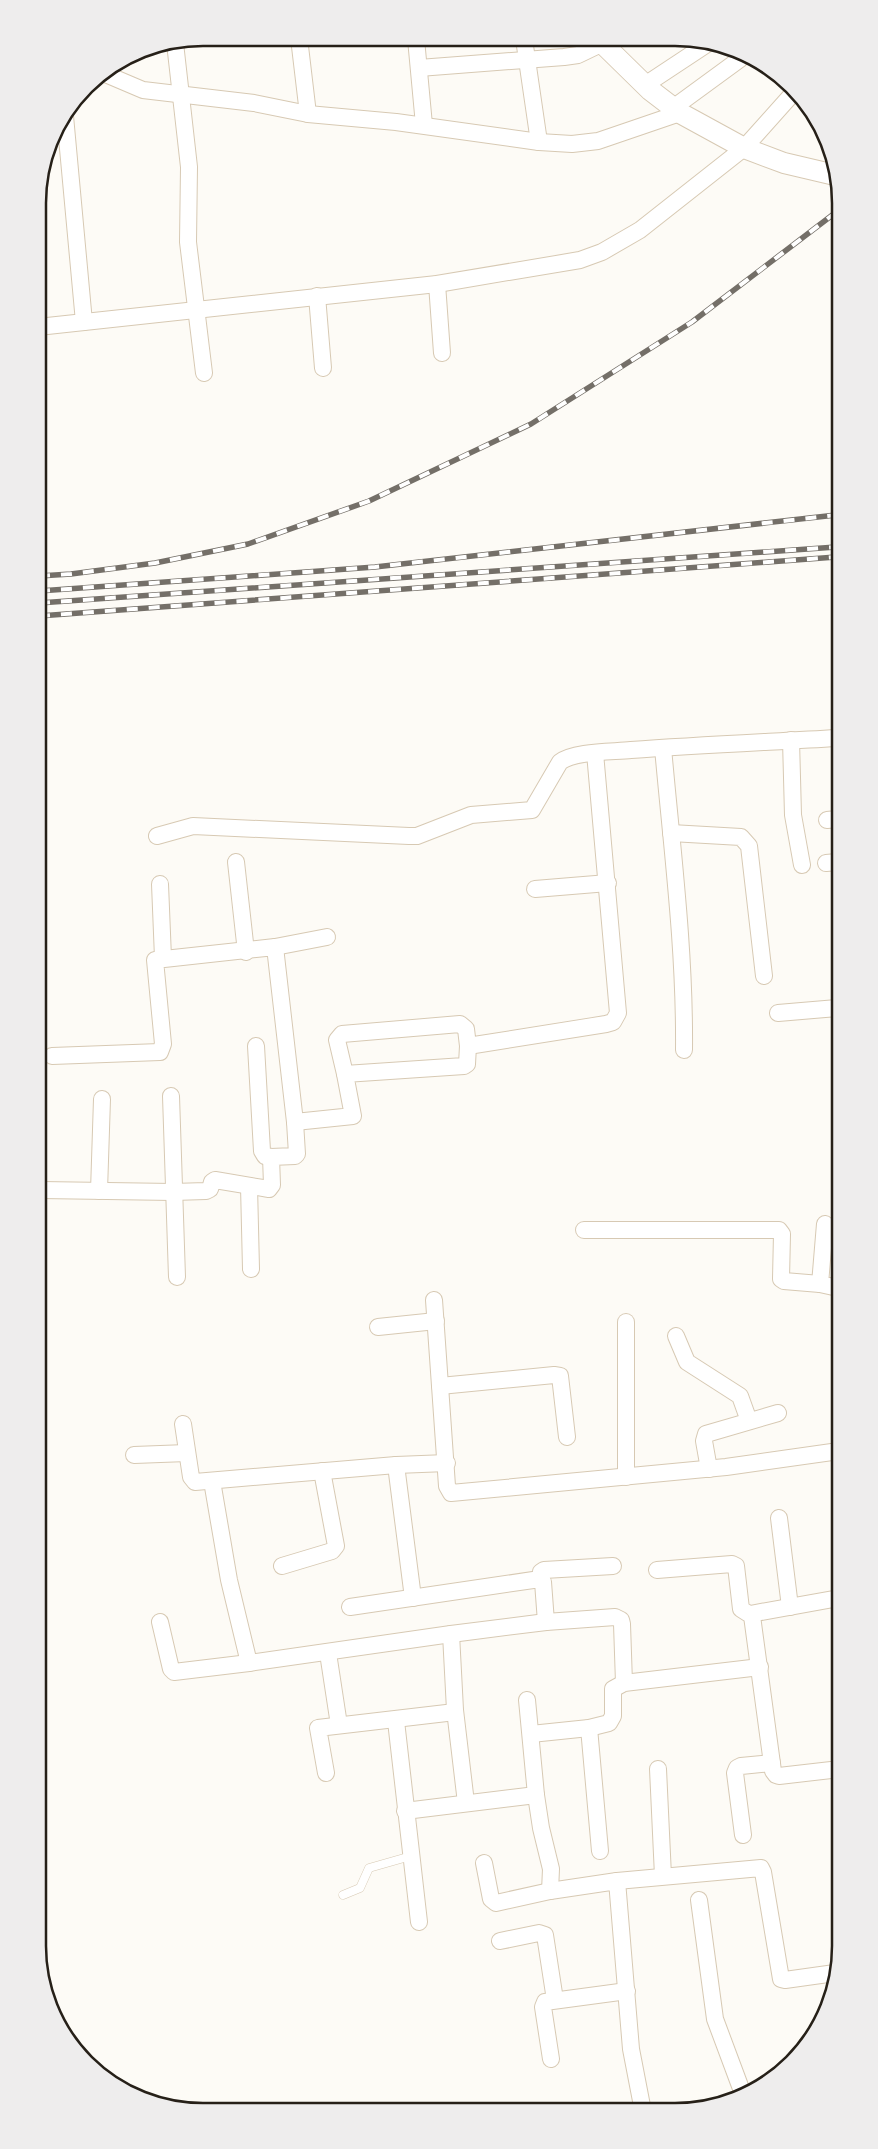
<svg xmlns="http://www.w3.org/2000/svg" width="878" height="2149" font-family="'DM Sans',sans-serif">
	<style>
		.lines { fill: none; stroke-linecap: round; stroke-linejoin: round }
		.service-casing { stroke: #d7c9b3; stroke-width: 9 }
		.minor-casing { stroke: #d7c9b3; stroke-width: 18 }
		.tertiary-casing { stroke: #d7c9b3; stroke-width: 22 }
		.service { stroke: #fff; stroke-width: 8 }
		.minor { stroke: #fff; stroke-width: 16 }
		.tertiary { stroke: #fff; stroke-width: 20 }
		.rail-casing { stroke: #746f68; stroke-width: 5.5 }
		.rail { stroke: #fff; stroke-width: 4; stroke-dasharray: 11; stroke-linecap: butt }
		.rim { fill: none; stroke: #262018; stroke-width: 2.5 }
	</style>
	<rect width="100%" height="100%" fill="#fdfbf6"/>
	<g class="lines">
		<defs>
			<path id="service" d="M343 1895 360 1888 369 1868 411 1856"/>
			<g id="minor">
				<path d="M299 38 308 114"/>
				<path d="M416 39 424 125"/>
				<path d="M524 39 539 142"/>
				<path d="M175 43 189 167 188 242 204 373"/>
				<path d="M419 68 564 57 578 55 603 43"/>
				<path d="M103 73 143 90 254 103 308 114 396 122 539 142 572 144 598 141 680 113"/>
				<path d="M645 85 710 42"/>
				<path d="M673 108 740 59"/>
				<path d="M65 116 84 322"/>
				<path d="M437 284 442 353"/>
				<path d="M317 296 323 368"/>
				<path d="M38 327 437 284 580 260 602 252 640 230 744 148 795 91"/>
				<path d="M791 740 793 815 802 865"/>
				<path d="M663 748C672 849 685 949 684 1050"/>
				<path d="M827 820 837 819"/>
				<path d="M671 833 741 837 749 846 764 976"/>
				<path d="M157 836 193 826 409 836H417L471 815 532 810 560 762C574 751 613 752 631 750 699 745 768 742 837 738"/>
				<path d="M236 862 246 952"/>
				<path d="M826 863 837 862"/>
				<path d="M160 884 163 958"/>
				<path d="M535 889 608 883"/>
				<path d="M275 947 327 937"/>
				<path d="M778 1013 837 1008"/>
				<path d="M256 1046 262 1151 265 1156 271 1157"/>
				<path d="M52 1056 160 1052 163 1044 155 960 275 947 295 1122 353 1116 345 1074 464 1066 467 1064 468 1046"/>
				<path d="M345 1074 337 1040 342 1034 460 1024 466 1029 468 1046 606 1024 613 1022 618 1013 595 753"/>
				<path d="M171 1096 177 1277"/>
				<path d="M249 1186 251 1269"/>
				<path d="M41 1190 173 1192 206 1191 210 1189 212 1182 215 1180 269 1189 272 1185 271 1157 295 1156 297 1154 295 1122"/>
				<path d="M99 1191 102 1099"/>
				<path d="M825 1224 820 1284 838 1288"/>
				<path d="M584 1230H779L782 1234 781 1279 784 1281 820 1284"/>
				<path d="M434 1300 447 1486 451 1493 726 1467 839 1451"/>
				<path d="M378 1327 436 1321"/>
				<path d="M676 1336 687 1362 740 1396 749 1421"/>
				<path d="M440 1386 554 1375 560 1376 567 1437"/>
				<path d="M183 1424 191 1477 195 1482 396 1465 447 1463"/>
				<path d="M134 1455 187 1453"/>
				<path d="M396 1465 413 1598"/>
				<path d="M709 1469 704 1441 706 1434 778 1413"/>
				<path d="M626 1477V1322"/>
				<path d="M212 1481 229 1580 249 1663 451 1634 546 1622 615 1617 621 1620 622 1624 624 1683"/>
				<path d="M779 1518 790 1607"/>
				<path d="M282 1566 332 1551 336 1546 322 1471"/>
				<path d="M657 1570 732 1564 736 1566 741 1609 752 1616 773 1771 776 1775 779 1776 840 1769"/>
				<path d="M542 1580 541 1572 544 1570 613 1566"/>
				<path d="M350 1607 540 1579 543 1582 546 1622"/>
				<path d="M750 1614 839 1598"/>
				<path d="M160 1622 171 1669 174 1672 249 1663"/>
				<path d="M451 1634 455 1710 466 1803"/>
				<path d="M328 1653 339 1725"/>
				<path d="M527 1700 536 1795 541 1828 551 1869 550 1891"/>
				<path d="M396 1721 419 1922"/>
				<path d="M589 1728 600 1851"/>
				<path d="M531 1734 589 1728 609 1723 613 1716V1689L624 1683 760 1667"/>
				<path d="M658 1769 663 1876"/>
				<path d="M326 1773 318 1728 455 1712"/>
				<path d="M405 1811 536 1795"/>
				<path d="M743 1835 735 1773 737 1768 741 1766 772 1763"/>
				<path d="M484 1863 491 1899 496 1903 550 1891 617 1881 631 2049 642 2106"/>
				<path d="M617 1881 761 1868 763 1872 781 1979 785 1980 835 1973"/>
				<path d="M699 1900 715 2019 743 2094"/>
				<path d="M500 1941 539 1933 545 1935 555 2000"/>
				<path d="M551 2059 543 2007 545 2002 627 1991"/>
			</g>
			<path id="tertiary" d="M599 40 650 90 680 113 744 148 784 163 835 175"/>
		</defs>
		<use href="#service" class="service-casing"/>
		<use href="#minor" class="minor-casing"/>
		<use href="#tertiary" class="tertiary-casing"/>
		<use href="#service" class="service"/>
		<use href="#minor" class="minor"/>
		<use href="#tertiary" class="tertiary"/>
		<defs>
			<g id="rail">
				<path d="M39 576 71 574 155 563 248 544 369 501 531 424 692 322 835 213"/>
				<path d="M39 591 375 567 836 515"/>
				<path d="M39 603 836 547"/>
				<path d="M39 616 836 557"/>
			</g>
		</defs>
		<use href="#rail" class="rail-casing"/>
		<use href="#rail" class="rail"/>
	</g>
	<path d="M0 0H878V2149H0ZM203 46H675A157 157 0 0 1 832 203V1946A157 157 0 0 1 675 2103H203A157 157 0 0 1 46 1946V203A157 157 0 0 1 203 46Z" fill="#eeeded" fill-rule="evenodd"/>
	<path class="rim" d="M203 46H675A157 157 0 0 1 832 203V1946A157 157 0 0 1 675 2103H203A157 157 0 0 1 46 1946V203A157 157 0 0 1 203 46Z"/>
</svg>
